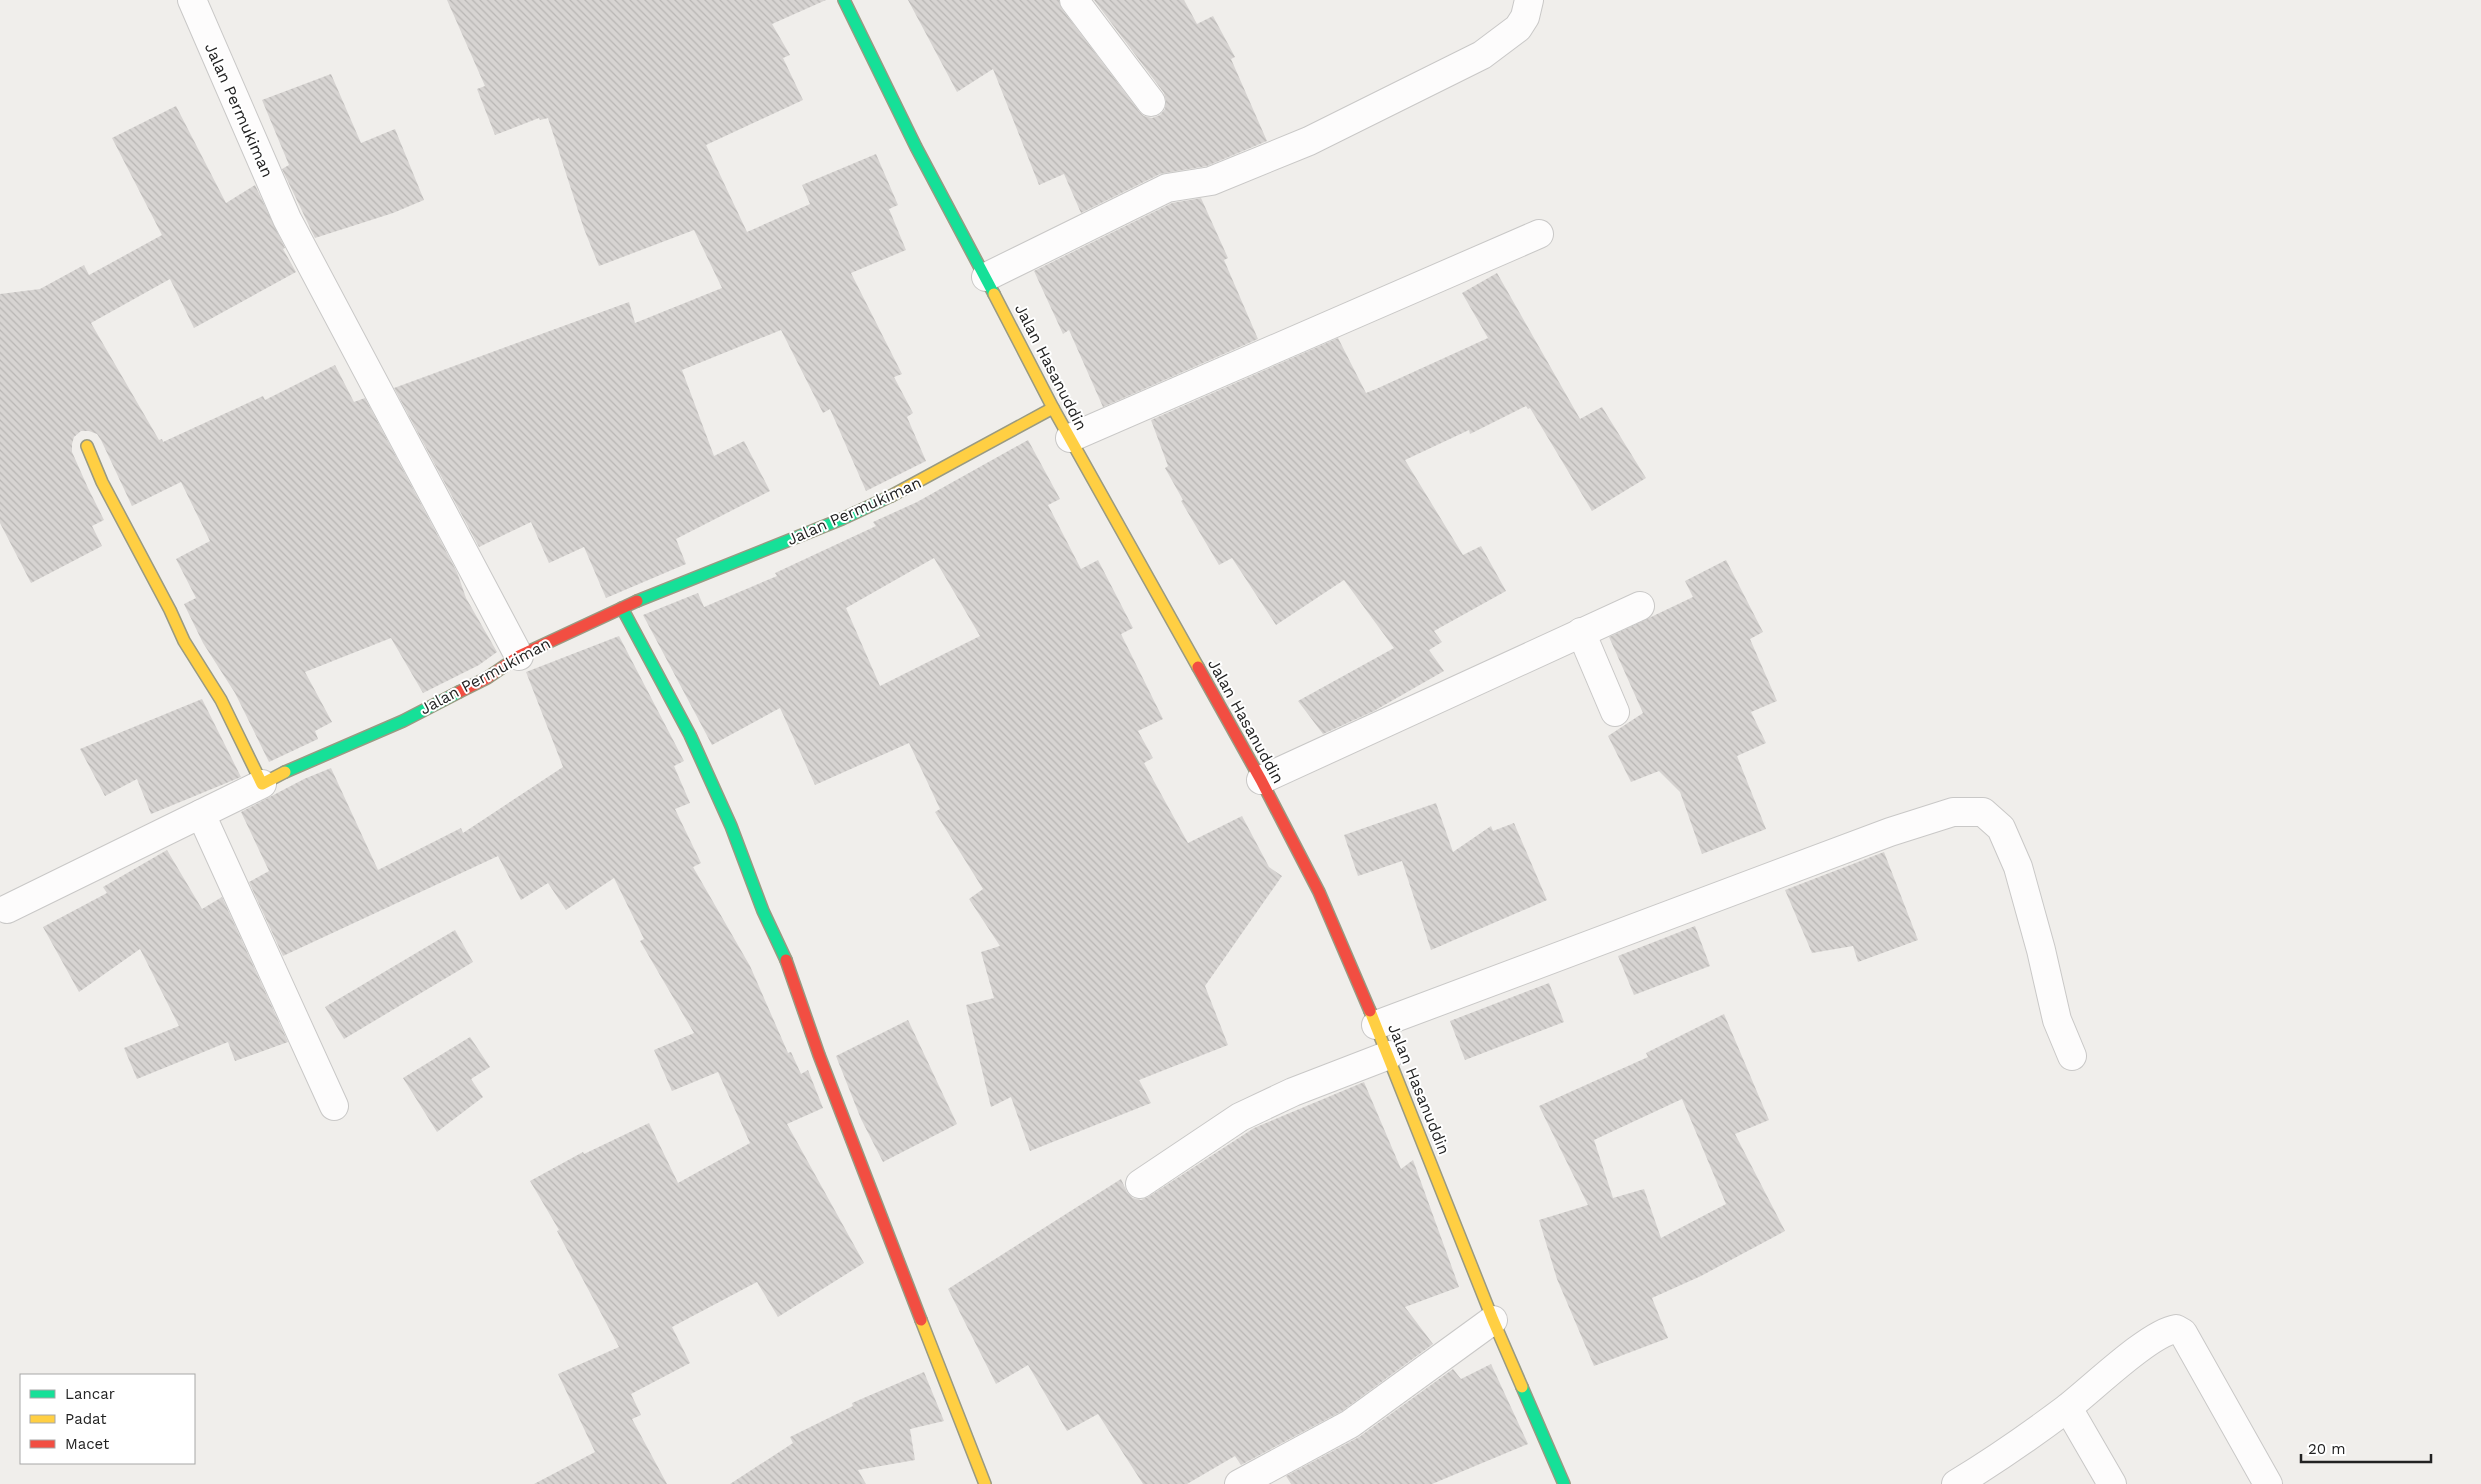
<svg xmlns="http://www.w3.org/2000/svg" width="2481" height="1484" font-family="'Work Sans',sans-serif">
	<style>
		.building { fill: url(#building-back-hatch); fill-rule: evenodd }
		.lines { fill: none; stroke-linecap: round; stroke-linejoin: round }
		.street-casing { stroke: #c9c8c7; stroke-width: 30 }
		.fast-casing { stroke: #999a82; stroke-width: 14 }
		.slow-casing { stroke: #999a82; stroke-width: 14 }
		.jam-casing { stroke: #999a82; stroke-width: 14 }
		.street { stroke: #fdfcfc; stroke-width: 28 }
		.fast { stroke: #16e098; stroke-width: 11 }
		.slow { stroke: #ffcf43; stroke-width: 11 }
		.jam { stroke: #f24e42; stroke-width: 11 }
		.labels { text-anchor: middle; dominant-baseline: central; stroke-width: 4; stroke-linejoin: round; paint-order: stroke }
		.street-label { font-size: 16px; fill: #222; stroke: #fff }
	</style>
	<defs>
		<pattern id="building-back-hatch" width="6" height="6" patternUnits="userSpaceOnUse" patternTransform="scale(1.25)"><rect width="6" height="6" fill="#d7d4d2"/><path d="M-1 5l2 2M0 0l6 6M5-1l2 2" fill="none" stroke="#b8b6b4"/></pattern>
	</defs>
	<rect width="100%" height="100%" fill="#f0eeeb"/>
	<g class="building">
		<path d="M447 0H826L772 24 790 55 783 58 803 100 706 145 747 232 810 204 802 185 876 154 898 205 889 209 906 250 851 273 902 374 894 377 913 413 907 417 926 461 866 491 830 409 823 413 781 330 682 370 714 456 744 441 770 491 676 539 686 564 606 598 584 547 549 563 531 522 479 547 394 388 629 302 635 323 722 288 694 230 599 266 584 229 548 118 540 120 539 118 495 135 477 89 485 86Z"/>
		<path d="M908 0H1059L1062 9 1139 111 1144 116 1152 118 1160 115 1165 109 1166 101 1164 93 1094 0H1184L1197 24 1213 16 1235 57 1231 59 1267 141 1207 166 1160 174 1081 213 1064 174 1039 185 993 69 957 92Z"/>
		<path d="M331 74 361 143 395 129 424 200 393 213 315 238 282 169 289 165 262 100Z"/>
		<path d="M176 106 226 203 255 185 285 248 283 249 296 272 194 328 170 279 91 323 159 440 162 439 163 442 263 396 265 400 335 365 354 402 365 398 457 572 466 598 497 652 479 665 423 693 391 638 305 672 332 722 315 731 318 739 269 762 235 693 203 643 184 604 196 598 176 559 210 541 181 482 132 506 101 440 97 434 89 431H81L74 437 72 444V452L88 488 104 520 92 526 102 546 31 583 0 523V294L40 289 84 265 89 275 162 235 112 138Z"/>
		<path d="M1201 198 1228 258 1224 260 1258 339 1103 407 1069 330 1063 334 1034 271 1172 203Z"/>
		<path d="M1497 273 1580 419 1602 407 1646 478 1592 511 1530 408 1528 409 1526 406 1470 434 1469 430 1405 460 1463 555 1481 546 1506 591 1434 631 1442 642 1429 650 1444 671 1374 711 1323 734 1298 701 1394 648 1344 580 1276 625 1232 558 1219 565 1181 501 1183 500 1165 468 1168 466 1151 420 1338 338 1366 393 1376 389 1488 338 1462 293Z"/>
		<path d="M1028 440 1060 499 1048 505 1081 569 1098 560 1133 628 1121 634 1163 719 1138 731 1153 758 1144 763 1188 843 1242 816 1269 867 1282 876 1205 986 1228 1045 1139 1080 1151 1103 1030 1151 1011 1097 991 1107 966 1005 994 998 981 952 1000 946 969 899 983 889 935 812 940 809 909 743 815 785 780 708 712 745 643 615 698 593 704 607 777 576 775 573 876 526 873 522 917 502ZM934 558 980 636 880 686 846 608Z"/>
		<path d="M1726 560 1763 632 1750 639 1777 701 1751 712 1766 743 1737 756 1766 829 1702 854 1680 792 1659 771 1631 782 1608 736 1643 713 1609 637 1693 597 1685 581Z"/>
		<path d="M619 636 684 761 674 766 690 803 675 809 701 863 693 867 750 966 788 1053 791 1052 801 1074 808 1070 823 1108 787 1124 864 1263 778 1317 757 1282 672 1327 690 1363 631 1394 641 1415 632 1419 667 1484H534L595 1452 558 1374 619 1347 557 1231 559 1230 530 1181 583 1152 584 1154 649 1123 678 1183 750 1143 718 1072 672 1091 654 1050 694 1033 640 941 644 939 614 878 566 910 548 883 521 900 498 856 283 956 249 882 269 871 241 812 304 779 331 768 378 870 461 828 463 833 563 767 526 672Z"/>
		<path d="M202 699 241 777 151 814 137 779 105 796 80 749Z"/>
		<path d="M1436 803 1453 852 1491 826 1493 831 1514 823 1547 900 1431 950 1402 861 1358 876 1344 835Z"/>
		<path d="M167 850 202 909 222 897 288 1042 235 1061 228 1042 137 1079 124 1048 179 1026 140 949 79 992 43 927 107 893 103 887Z"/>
		<path d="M1884 852 1918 940 1858 962 1853 946 1812 953 1785 890Z"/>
		<path d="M1695 926 1710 966 1634 995 1618 956Z"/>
		<path d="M455 930 473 962 344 1039 325 1007Z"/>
		<path d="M1549 983 1564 1022 1465 1060 1450 1021Z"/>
		<path d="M1724 1014 1769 1120 1735 1134 1785 1231 1701 1276 1652 1298 1668 1338 1594 1366 1557 1279 1539 1220 1588 1205 1539 1106 1648 1057 1646 1053ZM1682 1099 1726 1204 1661 1238 1644 1189 1613 1198 1594 1140Z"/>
		<path d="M908 1020 957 1124 883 1162 861 1119 836 1056Z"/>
		<path d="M470 1037 490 1067 471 1079 483 1097 437 1132 403 1078Z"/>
		<path d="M1364 1082 1401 1169 1413 1160 1459 1287 1405 1307 1433 1344 1342 1411 1241 1465 1235 1456 1187 1484H1143L1098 1414 1067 1431 1028 1365 996 1384 948 1289 1121 1179 1127 1192 1133 1198 1141 1200 1148 1197 1254 1128Z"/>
		<path d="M1491 1364 1528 1444 1432 1484H1291L1286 1476 1359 1437 1453 1369 1461 1379Z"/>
		<path d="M924 1372 944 1421 910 1429 915 1460 858 1470 866 1484H730L793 1443 790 1437 853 1406 852 1403Z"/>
	</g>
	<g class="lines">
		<defs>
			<g id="street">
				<path d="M192 0 287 219 519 656"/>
				<path d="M1074 0 1151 102"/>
				<path d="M986 277 1167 188 1211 181 1309 141 1482 55 1518 28 1525 17 1529 0"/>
				<path d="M1070 438 1539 234"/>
				<path d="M1581 632 1615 712"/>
				<path d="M1261 780 1640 606"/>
				<path d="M201 814 334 1106"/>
				<path d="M7 909 262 784"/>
				<path d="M1376 1025 1890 832 1953 812H1983L2001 828 2018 867 2041 950 2057 1020 2072 1056"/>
				<path d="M1140 1184 1240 1117 1293 1092 1389 1055"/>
				<path d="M2068 1408 2112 1484"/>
				<path d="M1239 1484 1350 1424 1493 1320"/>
				<path d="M1956 1484C1994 1461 2030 1436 2066 1409 2091 1390 2149 1333 2176 1329L2183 1333 2268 1484"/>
			</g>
			<g id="fast">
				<path d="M844 0 916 147 994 294"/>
				<path d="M637 601 842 519 891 496"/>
				<path d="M622 608 690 735 731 826 763 911 786 960"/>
				<path d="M285 772 403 721 459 692"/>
				<path d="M1522 1387 1564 1484"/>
			</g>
			<g id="slow">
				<path d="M994 294 1053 408 1198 667"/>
				<path d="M87 446 102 482 170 610 184 641 221 700 262 784 285 772"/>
				<path d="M891 496 1053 408"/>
				<path d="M1370 1011 1493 1320 1522 1387"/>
				<path d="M921 1320 985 1484"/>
			</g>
			<g id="jam">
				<path d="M1198 667 1261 780 1319 892 1370 1011"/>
				<path d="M459 692 487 678 519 656 637 601"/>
				<path d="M786 960 819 1055 921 1320"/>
			</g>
		</defs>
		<use href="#street" class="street-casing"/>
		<use href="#fast" class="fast-casing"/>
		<use href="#slow" class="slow-casing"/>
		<use href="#jam" class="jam-casing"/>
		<use href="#street" class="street"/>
		<use href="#fast" class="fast"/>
		<use href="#slow" class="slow"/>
		<use href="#jam" class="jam"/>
	</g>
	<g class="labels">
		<g class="street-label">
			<text transform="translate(239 110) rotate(66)">Jalan Permukiman</text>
			<text transform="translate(1051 367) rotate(63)">Jalan Hasanuddin</text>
			<text transform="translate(854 511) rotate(-24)">Jalan Permukiman</text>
			<text transform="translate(485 676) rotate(-28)">Jalan Permukiman</text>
			<text transform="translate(1246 721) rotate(61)">Jalan Hasanuddin</text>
			<text transform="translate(1419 1089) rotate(68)">Jalan Hasanuddin</text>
		</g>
	</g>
	<rect x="20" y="1374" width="175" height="90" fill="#ffffff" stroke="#a7a7a7"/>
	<rect x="30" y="1390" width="25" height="8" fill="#16e098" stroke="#a7a7a7"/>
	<text x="65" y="1399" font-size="15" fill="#222222">Lancar</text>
	<rect x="30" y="1415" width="25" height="8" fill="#ffcf43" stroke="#a7a7a7"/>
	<text x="65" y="1424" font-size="15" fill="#222222">Padat</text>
	<rect x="30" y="1440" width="25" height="8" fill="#f24e42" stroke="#a7a7a7"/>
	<text x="65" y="1449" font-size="15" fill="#222222">Macet</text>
	<path d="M2301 1454v8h130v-8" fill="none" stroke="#222222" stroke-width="2.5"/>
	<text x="2308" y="1454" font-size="15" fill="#222222" stroke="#ffffff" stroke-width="4" paint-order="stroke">20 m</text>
</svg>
